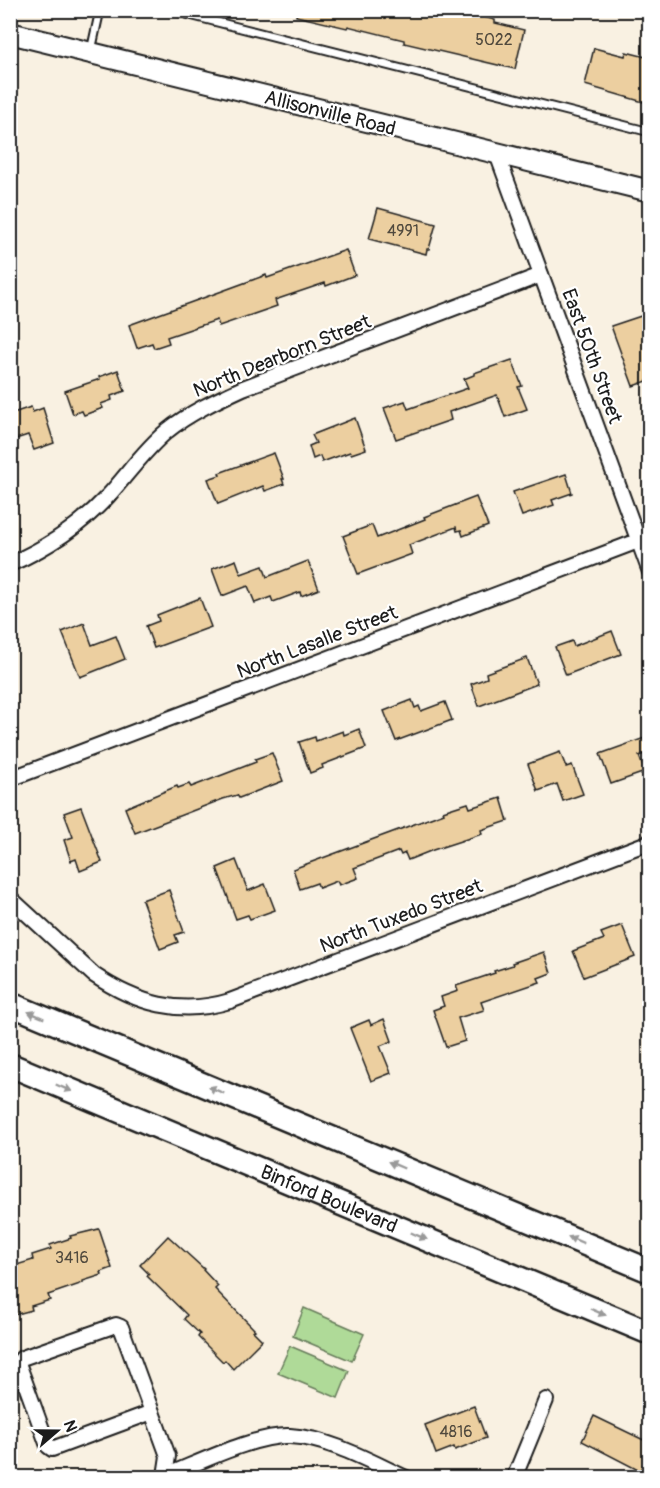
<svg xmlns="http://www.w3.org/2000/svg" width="660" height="1488" font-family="Pangolin,sans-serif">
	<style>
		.green { fill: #afda98; stroke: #667b5a; stroke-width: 1.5 }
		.building { fill: #eccfa0; stroke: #1c1c1c; stroke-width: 1.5 }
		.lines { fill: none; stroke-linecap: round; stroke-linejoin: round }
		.service-casing { stroke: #1c1c1c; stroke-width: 11 }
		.minor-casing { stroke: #1c1c1c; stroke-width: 18 }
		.secondary-casing { stroke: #1c1c1c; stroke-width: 24 }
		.primary-casing { stroke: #1c1c1c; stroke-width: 27 }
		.service { stroke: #fff; stroke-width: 7 }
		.minor { stroke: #fff; stroke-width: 14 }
		.secondary { stroke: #fff; stroke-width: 20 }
		.primary { stroke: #fff; stroke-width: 22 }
		.oneway { fill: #999 }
		.labels { text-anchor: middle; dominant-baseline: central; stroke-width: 4.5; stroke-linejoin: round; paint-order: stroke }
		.number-label { font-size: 16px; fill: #50493d }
		.street-label { font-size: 20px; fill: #1c1c1c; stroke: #fff }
	</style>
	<rect width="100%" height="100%" fill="#f9f1e2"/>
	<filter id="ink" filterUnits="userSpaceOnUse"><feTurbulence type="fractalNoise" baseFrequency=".0167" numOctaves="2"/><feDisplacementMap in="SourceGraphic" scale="12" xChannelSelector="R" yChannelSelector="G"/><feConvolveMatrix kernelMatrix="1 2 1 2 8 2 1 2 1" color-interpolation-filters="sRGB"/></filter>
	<g filter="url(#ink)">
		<g class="green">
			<path d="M304 1308 364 1334 352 1361 293 1336Z"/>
			<path d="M290 1346 349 1371 338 1398 278 1373Z"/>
		</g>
		<g class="building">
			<path d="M297 10H458L495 20V23L524 30 515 69 404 43V40L348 26 347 28 296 16Z"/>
			<path d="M594 48 625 56 626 52 650 58V104L585 85Z"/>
			<path d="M378 208 436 224 429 249H427L426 254 369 239Z"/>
			<path d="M346 250 355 275 326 286 325 283 275 300 277 306 219 326 217 320 167 337 169 343 154 348 152 343 137 348 129 325 266 275 267 278Z"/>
			<path d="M647 314 650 321V380L633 386 611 326Z"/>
			<path d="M512 360 522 386 518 387 527 409 505 417 497 395 449 412 451 420 396 439 384 408 405 401 408 409 468 388 464 379 474 375V373Z"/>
			<path d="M118 370 125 391 111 396 112 400 101 404 103 408 84 415 82 411 73 414 65 391 100 379 99 377Z"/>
			<path d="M31 407 33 412 43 408 54 443 34 450 28 435 10 441V414Z"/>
			<path d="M355 418 366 449 351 454 350 452 322 462 320 456 313 459 309 446 316 443 312 435Z"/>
			<path d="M274 453 284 479H282L284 484 265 491 263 486 218 504 208 479 220 475 219 473Z"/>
			<path d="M566 474 572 493 552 500 554 505 522 516 513 492Z"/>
			<path d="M476 497 488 526 463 536 461 530 457 531 456 527 409 545 412 554 358 574 343 536 372 525 377 538 425 519 424 517Z"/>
			<path d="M236 560 241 574 263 566 267 577 308 561 319 589 301 596 300 592 273 602 271 597 255 603 248 586 222 596 212 569Z"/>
			<path d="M200 598 211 627 154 648 146 626 159 621 157 615Z"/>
			<path d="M84 623 92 645 116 636 125 659 80 677 62 632Z"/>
			<path d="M612 631 621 654 566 675 555 647 572 641 574 646Z"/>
			<path d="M527 658 537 684 479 706 471 684 487 678 486 673Z"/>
			<path d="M412 700 415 708 419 706 421 711 445 702 452 720 396 741 384 711Z"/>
			<path d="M359 729 366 748 322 765 323 768 310 773 299 742 315 737 316 741 343 731 344 735Z"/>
			<path d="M650 736V752L639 756 645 772 611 784 600 754Z"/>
			<path d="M560 752 566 767 572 765 583 794 563 801 557 784 538 791 528 764Z"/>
			<path d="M272 753 283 781 239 798 237 795 223 799 135 833 125 808 177 786 178 788 189 784 191 787 256 762 255 759Z"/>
			<path d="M501 798 508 821 481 830 482 834 433 850 408 860 405 853 401 855 399 851 354 868 358 878 339 885 337 881 319 888 317 883 300 889 293 869 444 813 443 811 468 803 470 808Z"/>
			<path d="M81 807 102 862 80 871 76 859 71 861 64 840 73 837 64 813Z"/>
			<path d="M236 860 248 891 265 884 275 910 250 919 248 915 236 919 217 868Z"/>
			<path d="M169 890 184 932 175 935 178 942 160 949 142 900Z"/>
			<path d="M622 925 635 957 584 977 573 951 604 939 601 933Z"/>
			<path d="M544 952 551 973 538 978 540 982 481 1002 484 1010 458 1018 465 1041 446 1047 433 1010 444 1006 441 997 458 991 456 986 495 973 494 971 513 965 512 963Z"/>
			<path d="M384 1019 392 1041 380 1046 391 1073 371 1081 350 1028 369 1020 371 1025Z"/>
			<path d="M99 1229 112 1268 101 1272 102 1275 83 1281V1283L48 1295 50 1300 31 1306 32 1310 10 1316V1267L33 1260 32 1255 51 1249 50 1245 71 1238 70 1236Z"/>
			<path d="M168 1236 204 1269 203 1270 218 1286 215 1289 255 1330 253 1331 262 1340 233 1369 225 1360 223 1362 198 1337 200 1334 184 1319 187 1315 147 1276 149 1274 140 1265Z"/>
			<path d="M474 1406 486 1438 455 1450 454 1447 436 1454 425 1425Z"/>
			<path d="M594 1416 650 1443V1450L640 1471 582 1441Z"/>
		</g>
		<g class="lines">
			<defs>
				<g id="service">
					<path d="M170 10 650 132"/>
					<path d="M91 51 100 10"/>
				</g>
				<g id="minor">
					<path d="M497 154 650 572"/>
					<path d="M10 564C47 548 81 525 108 496 128 474 144 450 167 431 189 413 217 400 243 388L541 275"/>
					<path d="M10 779 638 541"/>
					<path d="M10 898 94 975C137 1004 180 1016 230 1001L650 842"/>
					<path d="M116 1325 121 1327 152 1412 52 1449 48 1446 18 1363 22 1358Z"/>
					<path d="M152 1412 168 1456 165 1476"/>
					<path d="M160 1478C195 1465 255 1434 290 1436 329 1438 371 1462 406 1478"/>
					<path d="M514 1478 546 1400"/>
				</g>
				<path id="secondary" d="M10 33 650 191"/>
				<g id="primary">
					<path d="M10 1004 650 1271"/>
					<path id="s1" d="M10 1065 650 1333"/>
				</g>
			</defs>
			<use href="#service" class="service-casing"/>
			<use href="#minor" class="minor-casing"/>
			<use href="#secondary" class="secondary-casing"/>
			<use href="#primary" class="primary-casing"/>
			<use href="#service" class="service"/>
			<use href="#minor" class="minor"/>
			<use href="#secondary" class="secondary"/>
			<use href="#primary" class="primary"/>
		</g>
		<defs><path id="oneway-solid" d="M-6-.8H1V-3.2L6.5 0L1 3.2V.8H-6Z" transform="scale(1.5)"/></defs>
		<g class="oneway">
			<use href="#oneway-solid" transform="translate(36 1015) rotate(-157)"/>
			<use href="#oneway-solid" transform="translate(64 1088) rotate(23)"/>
			<use href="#oneway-solid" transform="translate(216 1090) rotate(-157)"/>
			<use href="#oneway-solid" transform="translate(396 1165) rotate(-157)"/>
			<use href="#oneway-solid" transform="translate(419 1236) rotate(23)"/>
			<use href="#oneway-solid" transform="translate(576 1240) rotate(-157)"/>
			<use href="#oneway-solid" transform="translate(598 1312) rotate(23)"/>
		</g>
	</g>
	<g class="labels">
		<g class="number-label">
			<text x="494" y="40">5022</text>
			<text x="403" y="231">4991</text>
			<text x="72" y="1258">3416</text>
			<text x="456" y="1432">4816</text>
		</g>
		<g class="street-label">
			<text transform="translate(330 113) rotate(14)">Allisonville Road</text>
			<text transform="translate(282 356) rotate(-22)">North Dearborn Street</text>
			<text transform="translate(592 356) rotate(70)">East 50th Street</text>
			<text transform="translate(317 642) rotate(-21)">North Lasalle Street</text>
			<text transform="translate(401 916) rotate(-21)">North Tuxedo Street</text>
			<text stroke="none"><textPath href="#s1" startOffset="346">Binford Boulevard</textPath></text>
		</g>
	</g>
	<rect width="660" height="1488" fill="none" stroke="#fff" stroke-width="36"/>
	<rect x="18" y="18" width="624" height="1452" fill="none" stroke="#1c1c1c" stroke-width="2" filter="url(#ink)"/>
	<g transform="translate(57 1431) rotate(70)" stroke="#ffffff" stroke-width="4.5" paint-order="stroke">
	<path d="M0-4.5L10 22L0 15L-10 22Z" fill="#1c1c1c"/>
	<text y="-9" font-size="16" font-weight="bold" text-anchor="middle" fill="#1c1c1c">N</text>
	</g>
</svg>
